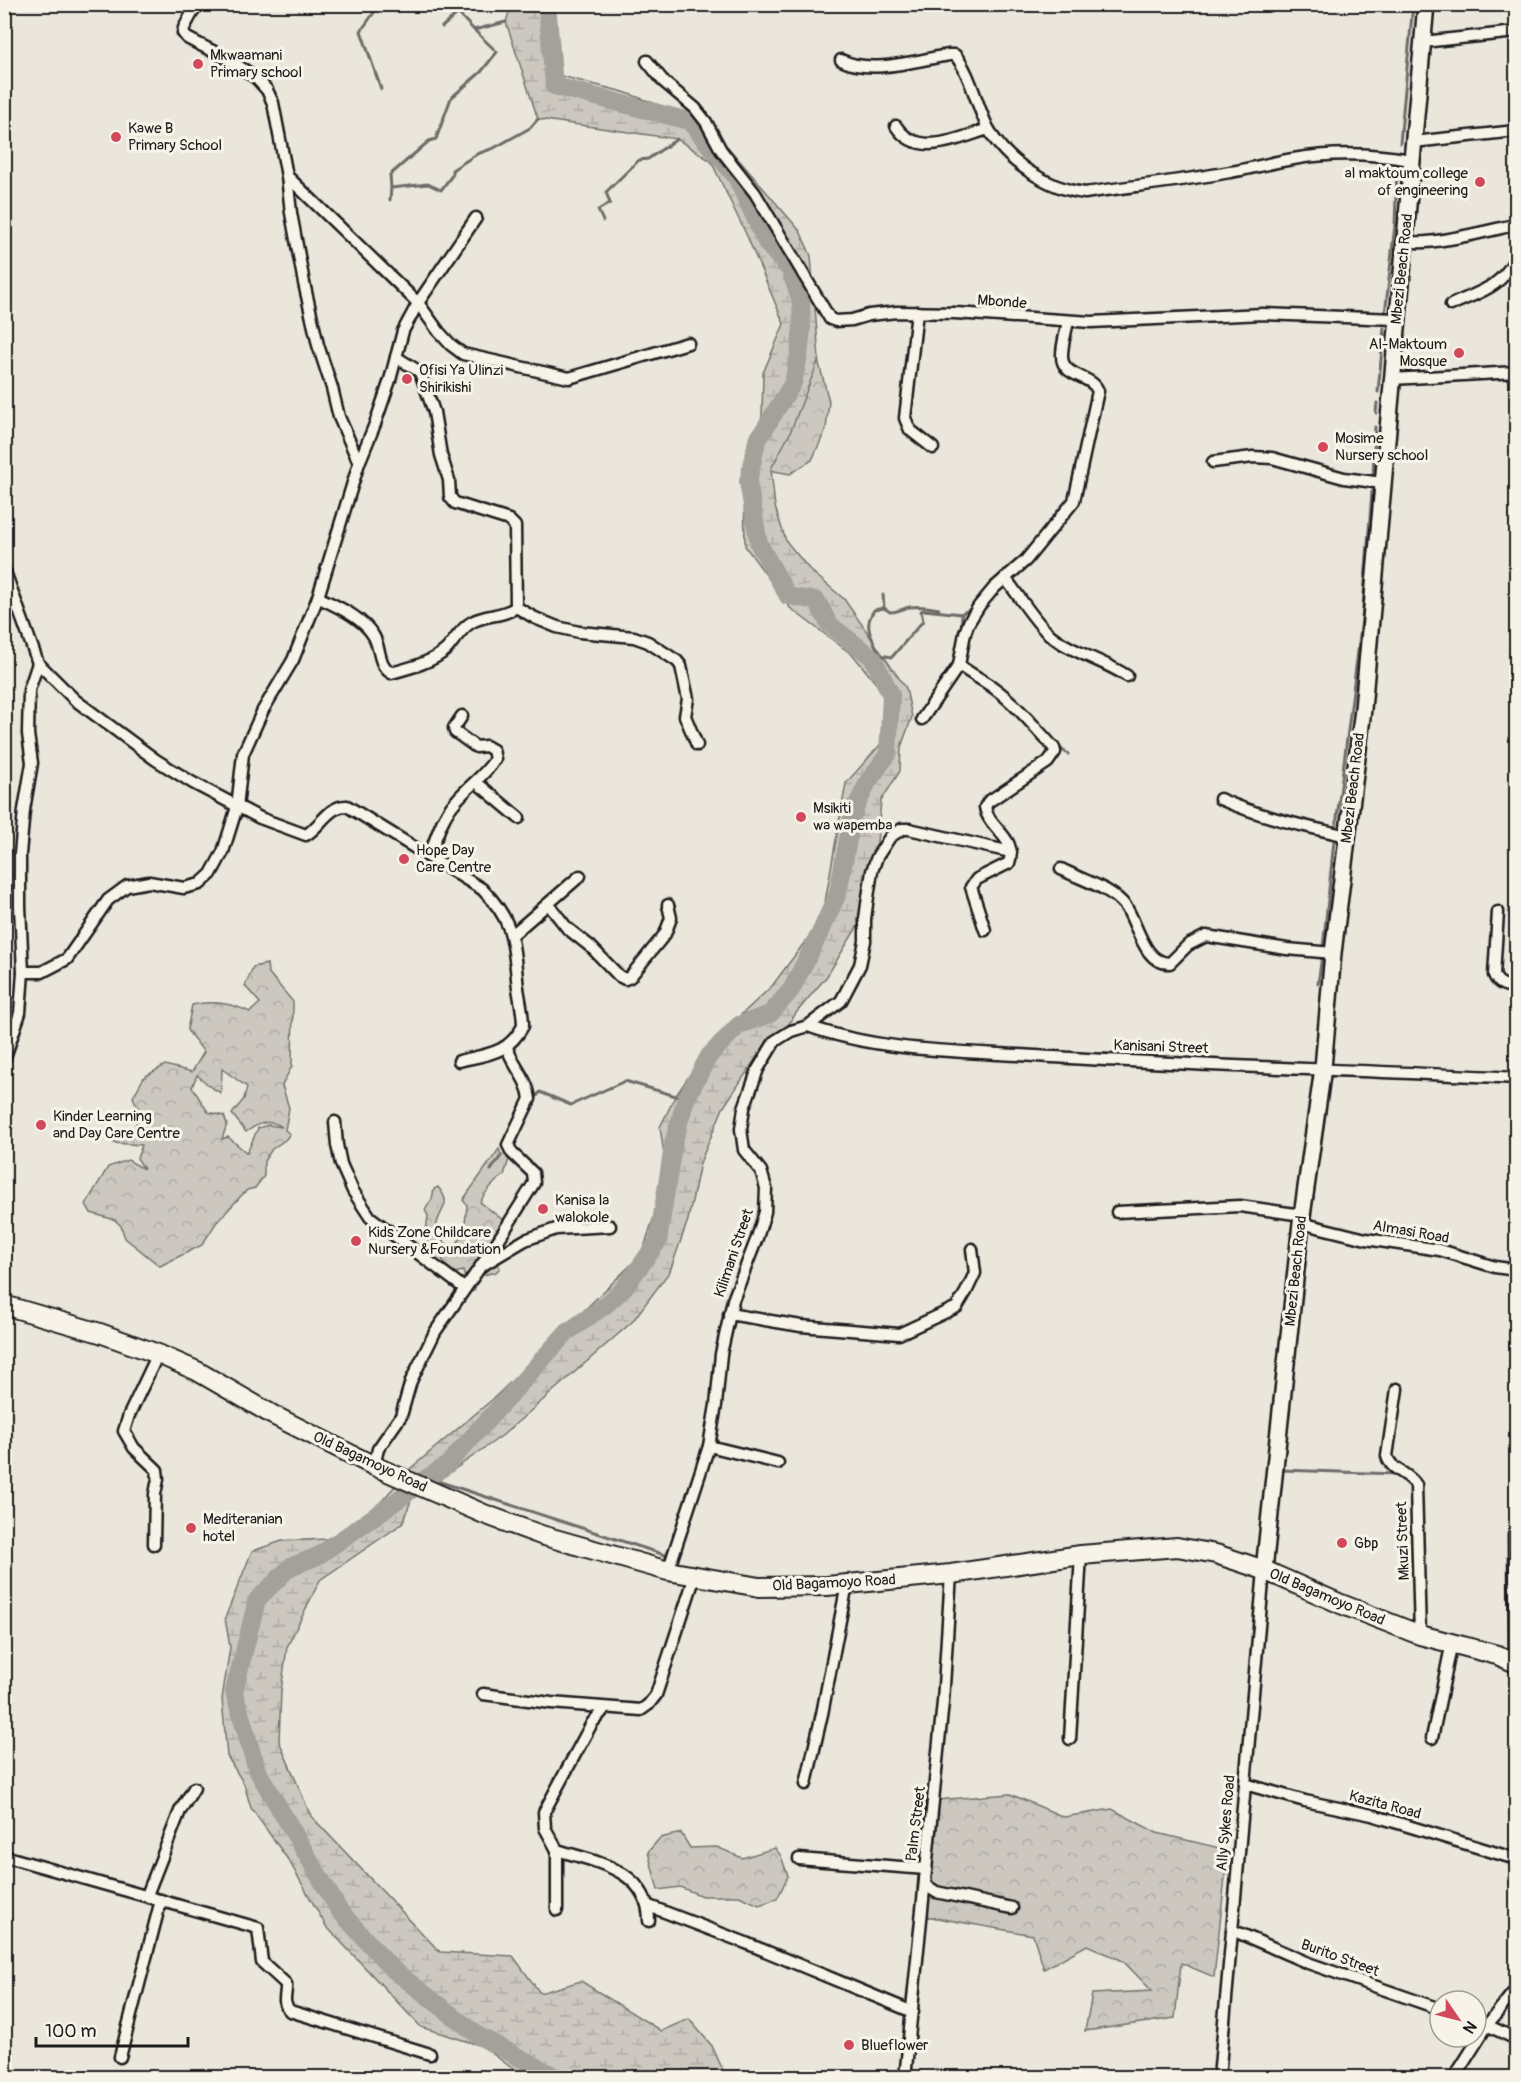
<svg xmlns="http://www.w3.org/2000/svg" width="1521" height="2082" font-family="Pangolin,sans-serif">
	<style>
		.forest { fill: url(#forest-crowns); stroke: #74726e; stroke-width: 1.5; fill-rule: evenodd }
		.wetland { fill: url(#wetland-marsh); stroke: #74726e; stroke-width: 1.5 }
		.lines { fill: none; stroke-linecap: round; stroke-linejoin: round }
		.stream { stroke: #6d6c68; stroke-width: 3 }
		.river { stroke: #a3a19a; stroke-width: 18 }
		.street-casing { stroke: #1c1c1c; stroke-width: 15 }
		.secondary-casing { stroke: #1c1c1c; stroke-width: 20 }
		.primary-casing { stroke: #1c1c1c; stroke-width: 22 }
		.street { stroke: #f7f3e8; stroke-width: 10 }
		.secondary { stroke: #f7f3e8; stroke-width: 15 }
		.primary { stroke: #f7f3e8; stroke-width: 18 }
		.poi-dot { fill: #d1495b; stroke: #f7f3e8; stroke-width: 2 }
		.labels { text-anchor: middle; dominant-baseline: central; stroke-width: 6; stroke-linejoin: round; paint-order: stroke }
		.poi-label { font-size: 15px; fill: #1c1c1c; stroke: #f7f3e8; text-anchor: start }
		.street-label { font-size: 15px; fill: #1c1c1c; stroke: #f7f3e8 }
	</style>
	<defs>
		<pattern id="forest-crowns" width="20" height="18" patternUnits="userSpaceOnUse" patternTransform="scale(1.5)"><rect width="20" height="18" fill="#ccc8c0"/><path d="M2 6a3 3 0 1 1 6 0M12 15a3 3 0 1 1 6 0" fill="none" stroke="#afaba4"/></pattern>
		<pattern id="wetland-marsh" width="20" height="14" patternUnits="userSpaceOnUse" patternTransform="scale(1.5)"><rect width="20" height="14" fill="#ccc8c0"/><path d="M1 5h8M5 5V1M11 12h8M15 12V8" fill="none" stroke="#afaba4"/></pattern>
	</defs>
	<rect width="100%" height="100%" fill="#eae6dc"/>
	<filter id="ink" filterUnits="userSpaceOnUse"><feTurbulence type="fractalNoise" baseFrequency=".0167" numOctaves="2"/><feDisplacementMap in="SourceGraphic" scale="12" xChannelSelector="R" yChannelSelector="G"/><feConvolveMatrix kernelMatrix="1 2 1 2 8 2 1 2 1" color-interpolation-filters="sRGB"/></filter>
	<g filter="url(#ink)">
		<g class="forest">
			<path d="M801 296 829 401 826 429 812 460 790 474 758 468Z"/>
			<path d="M267 964 268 972 293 1002 292 1066 282 1085 289 1108 285 1130 290 1134 285 1140 272 1149 264 1161V1176L255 1188 247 1190 240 1197 216 1223 202 1245 160 1266 125 1238 121 1226 115 1220 91 1213 86 1204 108 1167 128 1160 144 1169 137 1158 142 1145 114 1143 122 1128 135 1129 139 1110 133 1097 144 1077 165 1065 192 1072 204 1052 187 1030 192 1005C213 1000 231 1003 250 1012L260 1003 245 986 253 967ZM222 1069 247 1087 244 1099 232 1114 246 1132C257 1124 269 1118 282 1127L268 1125 258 1128 247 1153 228 1137 222 1139 227 1124 224 1116 208 1112 192 1087 197 1075 212 1088 221 1093Z"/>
			<path d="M499 1149 501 1154 510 1156 504 1175C493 1183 486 1190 480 1202L503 1220 506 1228 498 1240 492 1238C486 1243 483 1247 483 1255L498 1262 500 1268 496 1272 479 1276 474 1291 464 1293 465 1279 463 1271 451 1274 445 1271 443 1260 425 1240 428 1216 425 1210 432 1199 434 1189 438 1187C452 1204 442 1206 437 1223 436 1227 437 1230 436 1233L449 1247 454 1248 464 1233 467 1205 463 1200Z"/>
			<path d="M1010 1794 1064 1817 1112 1809 1157 1833 1228 1850 1214 1977 1181 1963 1175 2018 1085 2031 1092 1994 1152 1991 1123 1961 1087 1945 1044 1969 1033 1935 926 1916 918 1897 917 1887 925 1801Z"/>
			<path d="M681 1833 690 1848 717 1847 742 1858 775 1848 781 1856 788 1876 777 1899 759 1905 739 1896H702L680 1887 658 1890 648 1852 660 1838Z"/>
		</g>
		<path class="wetland" d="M511 5H554L549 20 561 76 624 92 675 111 727 146 800 231 811 256 819 359 790 433 771 469 775 507 786 541 810 570 844 599 906 688 912 717 901 747 900 771 881 801 876 852 864 916 827 976 796 1013 787 1027 762 1049 723 1108 700 1163 688 1220 670 1271 632 1322 503 1435 411 1500 403 1523 320 1580 287 1647 281 1691 279 1741 311 1816 440 1952 513 1956 540 1993 581 1981 661 2031 689 2019 712 2046 726 2077H524L482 2046 421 2027 326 1926 289 1861 251 1808 244 1784 227 1756 222 1699 230 1647 225 1618 252 1551 282 1541 327 1539 372 1512 411 1468 493 1399 642 1254 667 1175 660 1127 675 1097 711 1043 772 986 822 919 846 783 880 745 890 711 882 691 854 656 790 608 745 546 744 488 762 416 763 373 784 324 747 236 711 161 677 139 538 119 506 22Z"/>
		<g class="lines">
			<g class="stream">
				<path d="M380 4 361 31 381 89"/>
				<path d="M442 27 458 13 474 30 506 22"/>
				<path d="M1400 143 1413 4"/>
				<path d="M391 188 390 175 429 141 436 139 451 98 481 72 497 52 474 30"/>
				<path d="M390 200 391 188 428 184 441 190 453 174 452 170 477 154 494 148 530 128 538 119"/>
				<path d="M603 221 598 210 610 203 606 192 639 160 648 159 677 139"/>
				<path d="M1385 315 1395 225 1397 167"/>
				<path d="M1378 392 1384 328"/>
				<path d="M1376 413 1377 403"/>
				<path d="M1373 479 1375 427"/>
				<path d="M884 608 890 612C899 612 903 608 910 607 918 606 931 607 939 609"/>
				<path d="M960 614 973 608"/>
				<path d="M880 655 892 657 923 621 921 611 924 610 962 614 961 631"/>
				<path d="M881 675C881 669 882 660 880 655 873 638 862 628 874 610L884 608 883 595"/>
				<path d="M1057 746 1068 754"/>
				<path d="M1336 826 1362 619 1372 492"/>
				<path d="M1323 948 1334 841"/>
				<path d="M1318 984 1322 956"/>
				<path d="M533 1102 540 1092 571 1105 625 1081 686 1099"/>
				<path d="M491 1170 501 1156"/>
				<path d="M1311 1210 1316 1174"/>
				<path d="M1281 1470 1397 1474"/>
				<path d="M428 1478 665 1555"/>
			</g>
			<path class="river" d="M547 4 554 86 689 121 736 177 767 244 790 270 801 301 802 328 799 355 793 383 757 441 748 482 759 544 788 596 817 601 829 624 873 658 891 695 888 754 868 782 853 813 838 893 822 929 791 990 770 1014 739 1025 709 1056 686 1099 674 1140 658 1241 639 1268 623 1289 606 1305 566 1333 447 1465 413 1487 402 1497 318 1556 290 1567 257 1600 234 1692 257 1770 339 1910 391 1968 479 2036 558 2078"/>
			<defs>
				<g id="street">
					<path d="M197 4 184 28 183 33 187 38 230 60 256 78 267 90 273 103 287 176 291 213 304 283 318 345 332 388 339 417 359 463"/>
					<path d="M1423 42 1516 32"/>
					<path d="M841 60C871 75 917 60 949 55H955C970 72 977 107 988 128 1005 161 1048 189 1085 193 1133 186 1182 181 1230 172 1251 169 1272 162 1293 159 1333 152 1371 153 1411 160"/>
					<path d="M647 61 664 82 695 108 706 122 721 150 755 193 830 319 836 321 852 320 869 315 897 312 955 313 1091 322 1263 314 1396 319"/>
					<path d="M896 126C917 159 959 138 988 129"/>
					<path d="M1413 142 1516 131"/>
					<path d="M287 176 418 303 439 332 451 345 463 354 569 378 688 343"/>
					<path d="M1406 240C1421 249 1495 229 1514 225L1516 227"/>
					<path d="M1451 305C1481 291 1501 288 1516 257"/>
					<path d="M917 312 905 418 910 430 933 448"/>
					<path d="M1392 379 1516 372"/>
					<path d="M1213 462 1253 457 1272 458 1344 478 1382 483"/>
					<path d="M4 569 38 663 75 700 156 760 193 783 260 818 306 835C320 827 329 805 347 806L482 889C516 922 513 945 518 988 520 1001 523 1013 523 1026 508 1054 488 1054 459 1061"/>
					<path d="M1005 578C1018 594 1034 621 1049 634 1070 652 1103 660 1127 676"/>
					<path d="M318 597C337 607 361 616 373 635 381 647 377 664 391 673 410 668 433 662 447 649 455 640 461 628 472 622 486 614 503 617 516 607L515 526 509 520 455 503 450 497 449 480 441 455 434 412 420 372 396 357"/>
					<path d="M516 607 535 618 557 627 579 632 634 637 648 642 677 661 681 666 688 699 685 716 697 745"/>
					<path d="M959 665C970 674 982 679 994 688 1016 704 1035 727 1054 748L1055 752 1048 762 988 802 985 807C988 829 1018 837 1009 863L977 879 971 887 985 930"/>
					<path d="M922 719 959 665 965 633 969 622 979 606 994 588 1026 560 1074 501 1098 391C1092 374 1061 378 1062 355 1062 344 1066 332 1068 321"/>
					<path d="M476 782 519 818"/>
					<path d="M1220 799C1260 817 1304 826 1347 836"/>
					<path d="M429 857C436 838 442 816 456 801 468 786 485 776 495 759L493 750 486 746 476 747 455 732 454 728 462 716"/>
					<path d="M1061 869C1082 880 1112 888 1126 907 1138 925 1144 964 1170 963L1188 945 1206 936 1287 949 1333 953"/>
					<path d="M549 905 567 928 591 947 619 976 625 979 630 977 665 934 671 918 668 905"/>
					<path d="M1498 912 1494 975C1498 985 1506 986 1516 987"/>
					<path d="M512 935 580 876"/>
					<path d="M23 972H42L67 959 108 900 127 886 149 882 184 888 200 884 211 874 223 852 237 807 243 754 263 710 293 660 318 597 359 463 375 424 390 380 403 331 418 303 476 218"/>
					<path d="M808 1026C880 1052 960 1051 1036 1056 1196 1066 1357 1070 1516 1078"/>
					<path d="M4 1060 20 1013 23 972 20 906V854L24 810 32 763 28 734 29 690 38 663"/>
					<path d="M335 1122 337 1145 341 1164 353 1191 370 1217 464 1288"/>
					<path d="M1117 1212 1240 1206 1302 1215"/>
					<path d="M1301 1223 1366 1239 1440 1250 1495 1267 1516 1270"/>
					<path d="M483 1265 525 1240 556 1229 610 1226"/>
					<path d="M729 1314 801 1326 899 1334 957 1307 966 1292 975 1273 972 1249"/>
					<path d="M1397 1389 1387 1456C1391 1471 1408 1472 1416 1485L1420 1635"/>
					<path d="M709 1446 778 1463"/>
					<path d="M374 1466 378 1449 401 1416 411 1381 435 1332 494 1247 534 1183 533 1173 512 1153 508 1145 530 1099C528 1079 512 1065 507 1047"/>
					<path d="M1514 1535 1515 1662"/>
					<path d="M154 1544 155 1494 158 1479 157 1470 134 1448 124 1431 129 1415 158 1354"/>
					<path d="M668 1571 709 1446 716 1405 721 1354 733 1300 757 1238 765 1212 766 1188 761 1171 744 1150 741 1129 744 1108 758 1069 775 1041 791 1031 808 1026 841 1001 860 965 865 941V919L867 904 872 871 877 857 890 837 902 829H909L1011 852"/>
					<path d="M483 1694 551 1703 641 1710 648 1705 656 1695 695 1576"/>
					<path d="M1432 1738 1452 1642"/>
					<path d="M1070 1739 1081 1555"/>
					<path d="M806 1784 822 1714 847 1584"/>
					<path d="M1245 1784 1305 1801 1372 1815 1516 1859"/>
					<path d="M557 1850C596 1862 649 1870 649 1921"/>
					<path d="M4 1856 258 1928 262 1962 286 1984C287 1995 281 2002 290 2011L430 2054"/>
					<path d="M799 1859 926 1869"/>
					<path d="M925 1879 927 1886 936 1892 1012 1908"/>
					<path d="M147 1895 180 1811 194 1788"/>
					<path d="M649 1906 746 1943 913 2012"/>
					<path d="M557 1910V1850L545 1828 544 1812 592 1723 605 1708"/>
					<path d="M1232 1930 1308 1963 1440 2009"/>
					<path d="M1476 2020 1516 2039"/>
					<path d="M120 2057 161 1900"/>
					<path d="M905 2078 943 1702 951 1574"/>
					<path d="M1219 2078 1264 1570"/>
					<path d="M1454 2078 1488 2024 1516 1989"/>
				</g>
				<path id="secondary" d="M1264 1570 1301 1223 1323 1068 1333 953 1363 709 1426 4"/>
				<path id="primary" d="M4 1305 100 1333 158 1354 197 1371 273 1415 374 1466 484 1514 541 1535 668 1571 759 1587 827 1586 951 1574 1081 1555 1177 1547 1216 1554 1264 1570 1341 1604 1420 1635 1497 1655 1516 1663"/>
			</defs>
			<use href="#street" class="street-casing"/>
			<use href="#secondary" class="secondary-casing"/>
			<use href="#primary" class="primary-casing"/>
			<use href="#street" class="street"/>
			<use href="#secondary" class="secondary"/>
			<use href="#primary" class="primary"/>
		</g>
	</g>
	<g class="poi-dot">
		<circle cx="198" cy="64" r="6"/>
		<circle cx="116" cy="137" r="6"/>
		<circle cx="1480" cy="182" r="6"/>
		<circle cx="1459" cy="353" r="6"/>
		<circle cx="407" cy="379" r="6"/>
		<circle cx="1323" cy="447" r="6"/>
		<circle cx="801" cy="817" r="6"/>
		<circle cx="404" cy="859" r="6"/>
		<circle cx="41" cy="1125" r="6"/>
		<circle cx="543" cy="1209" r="6"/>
		<circle cx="356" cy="1241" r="6"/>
		<circle cx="191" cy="1528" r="6"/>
		<circle cx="1342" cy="1543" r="6"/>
		<circle cx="849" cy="2045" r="6"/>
	</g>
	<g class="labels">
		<g class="poi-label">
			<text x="210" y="55">Mkwaamani<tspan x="210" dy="17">Primary school</tspan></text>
			<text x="128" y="128">Kawe B<tspan x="128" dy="17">Primary School</tspan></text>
			<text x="1468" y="173" text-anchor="end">al maktoum college<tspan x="1468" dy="17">of engineering</tspan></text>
			<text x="1447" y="344" text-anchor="end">Al-Maktoum<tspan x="1447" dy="17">Mosque</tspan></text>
			<text x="419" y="370">Ofisi Ya Ulinzi<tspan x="419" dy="17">Shirikishi</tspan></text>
			<text x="1335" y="438">Mosime<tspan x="1335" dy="17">Nursery school</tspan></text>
			<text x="813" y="808">Msikiti<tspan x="813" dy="17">wa wapemba</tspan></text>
			<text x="416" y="850">Hope Day<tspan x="416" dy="17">Care Centre</tspan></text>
			<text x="53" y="1116">Kinder Learning<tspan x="53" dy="17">and Day Care Centre</tspan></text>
			<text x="555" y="1200">Kanisa la<tspan x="555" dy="17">walokole</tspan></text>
			<text x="368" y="1232">Kids Zone Childcare<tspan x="368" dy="17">Nursery &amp;Foundation</tspan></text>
			<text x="203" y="1519">Mediteranian<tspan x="203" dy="17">hotel</tspan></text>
			<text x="1354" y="1543">Gbp</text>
			<text x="861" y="2045">Blueflower</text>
		</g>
		<g class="street-label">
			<text transform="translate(1402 269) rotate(-84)">Mbezi Beach Road</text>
			<text transform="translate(1002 302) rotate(4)">Mbonde</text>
			<text transform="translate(1353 788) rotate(-83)">Mbezi Beach Road</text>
			<text transform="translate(1161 1047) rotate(2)">Kanisani Street</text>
			<text transform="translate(1411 1232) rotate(10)">Almasi Road</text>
			<text transform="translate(734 1253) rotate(-71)">Kilimani Street</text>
			<text transform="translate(1296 1271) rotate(-84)">Mbezi Beach Road</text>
			<text transform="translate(370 1462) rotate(25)">Old Bagamoyo Road</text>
			<text transform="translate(1403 1541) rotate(-92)">Mkuzi Street</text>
			<text transform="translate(834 1583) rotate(-3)">Old Bagamoyo Road</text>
			<text transform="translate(1327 1597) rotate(23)">Old Bagamoyo Road</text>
			<text transform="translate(1385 1805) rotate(15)">Kazita Road</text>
			<text transform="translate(1226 1823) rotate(-85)">Ally Sykes Road</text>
			<text transform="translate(916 1824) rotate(-83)">Palm Street</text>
			<text transform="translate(1340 1958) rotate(20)">Burito Street</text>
		</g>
	</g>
	<rect width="1521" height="2082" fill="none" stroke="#f7f3e8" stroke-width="24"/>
	<rect x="12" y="12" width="1497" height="2058" fill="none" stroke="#1c1c1c" stroke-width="2" filter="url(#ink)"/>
	<g transform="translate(1458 2019) rotate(125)"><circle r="28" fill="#f7f3e8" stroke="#9f9d96" stroke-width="1.5"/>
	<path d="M0-4.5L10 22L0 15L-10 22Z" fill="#d1495b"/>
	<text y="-9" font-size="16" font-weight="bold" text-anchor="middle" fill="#1c1c1c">N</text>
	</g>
	<path d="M36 2037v9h152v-9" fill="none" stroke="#1c1c1c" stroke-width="3"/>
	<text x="45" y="2037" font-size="18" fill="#1c1c1c" stroke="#f7f3e8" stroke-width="4.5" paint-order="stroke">100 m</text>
</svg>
